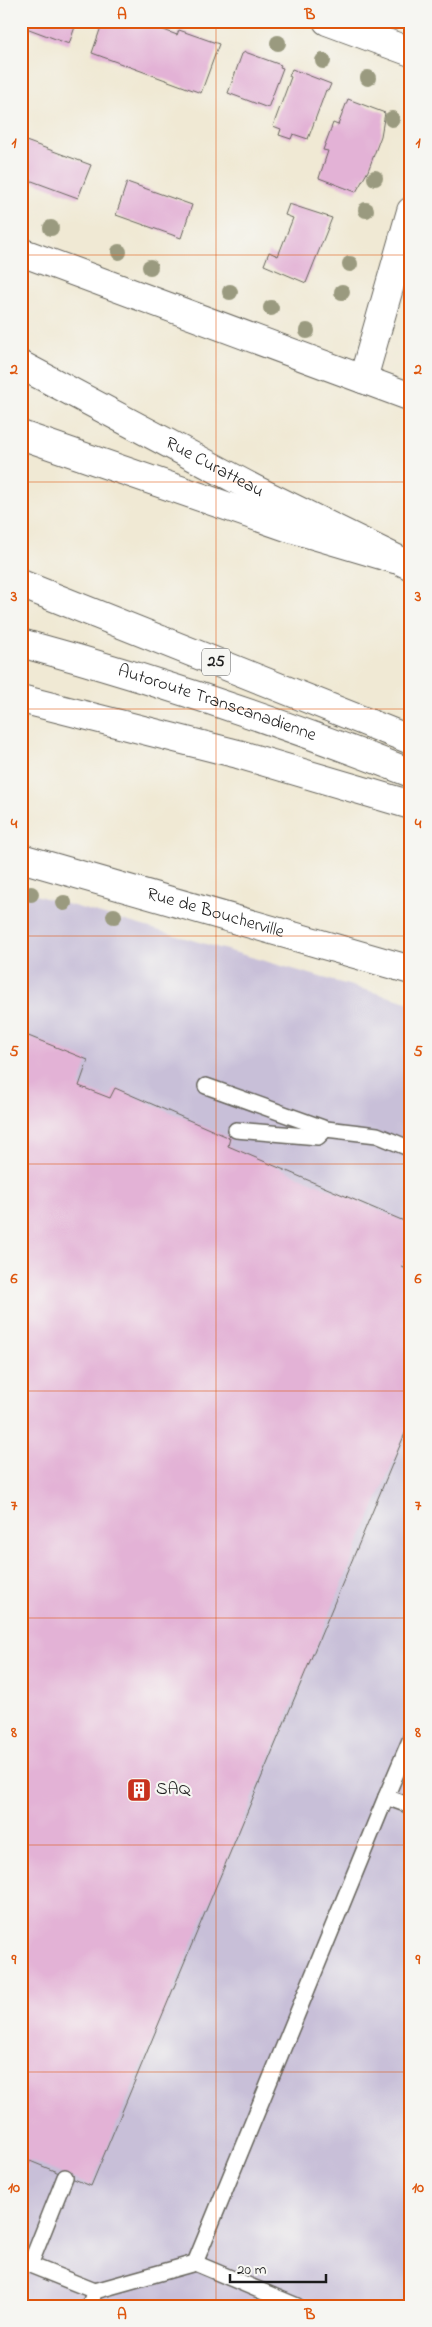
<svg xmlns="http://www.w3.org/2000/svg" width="432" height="2327" font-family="'Indie Flower',sans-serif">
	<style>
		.industrial { fill: #c8bfd8 }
		.building { fill: #e3b2d6 }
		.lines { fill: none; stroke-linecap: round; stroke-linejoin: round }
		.lane-casing { stroke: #66645c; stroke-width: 18 }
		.street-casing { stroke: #66645c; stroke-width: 30 }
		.secondary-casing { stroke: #66645c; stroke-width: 30 }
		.highway-casing { stroke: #66645c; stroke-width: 30 }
		.lane { stroke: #fff; stroke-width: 15 }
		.street { stroke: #fff; stroke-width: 28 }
		.secondary { stroke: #fff; stroke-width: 28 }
		.highway { stroke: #fff; stroke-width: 28 }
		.tree { fill: #9a9a7f }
		.grid { fill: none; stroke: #de560d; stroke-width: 1; stroke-opacity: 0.55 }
		.labels { text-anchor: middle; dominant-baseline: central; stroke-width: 4.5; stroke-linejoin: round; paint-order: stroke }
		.shield { fill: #f6f6f2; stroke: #5d5d5c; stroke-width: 1 }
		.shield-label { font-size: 16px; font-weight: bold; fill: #1c1c1c }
		.street-label { font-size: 18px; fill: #1c1c1c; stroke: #f6f6f2 }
		.poi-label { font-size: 18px; fill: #1c1c1c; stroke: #f6f6f2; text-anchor: start }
		.neatline { fill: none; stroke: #de560d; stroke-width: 2 }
		.grid-label { font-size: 16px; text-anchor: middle; font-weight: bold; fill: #de560d }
	</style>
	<rect width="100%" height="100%" fill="#f6f6f2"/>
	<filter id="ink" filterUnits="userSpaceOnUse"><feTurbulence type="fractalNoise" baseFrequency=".02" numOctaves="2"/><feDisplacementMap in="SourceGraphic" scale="10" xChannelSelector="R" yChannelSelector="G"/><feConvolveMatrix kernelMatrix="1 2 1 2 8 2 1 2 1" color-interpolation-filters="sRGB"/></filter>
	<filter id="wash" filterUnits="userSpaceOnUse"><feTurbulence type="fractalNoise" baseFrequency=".0096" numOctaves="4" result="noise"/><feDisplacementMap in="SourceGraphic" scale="20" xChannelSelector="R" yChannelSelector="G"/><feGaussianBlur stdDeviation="1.12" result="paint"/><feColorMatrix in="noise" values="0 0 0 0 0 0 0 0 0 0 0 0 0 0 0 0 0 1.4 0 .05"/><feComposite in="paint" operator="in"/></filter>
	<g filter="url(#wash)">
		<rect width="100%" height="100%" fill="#f0e9d4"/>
		<path class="industrial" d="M21 891 411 1003V2306H21Z"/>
		<g id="blocks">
			<g class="building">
				<path d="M21 21H77L69 44 21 26Z"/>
				<path d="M103 21H149L148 24 177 35 179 30 219 44 201 93 92 53Z"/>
				<path d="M245 52 281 65 280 67 283 68 268 108 228 93 242 54Z"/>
				<path d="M292 69 331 84 328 91 326 90 308 139 293 134 291 139 279 135 281 129 273 126 291 77 289 76Z"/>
				<path d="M348 99 385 113 381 136 368 171 356 192 319 178 328 151 323 150 333 123 338 125Z"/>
				<path d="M26 141 91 165 78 198 21 177V155Z"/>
				<path d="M127 182 192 205 181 238 116 215Z"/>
				<path d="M289 204 332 218 306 283 264 265 269 252 278 256 293 218 285 215Z"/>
				<path d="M21 1033 88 1060 79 1086 110 1098 115 1088 230 1138 228 1146 411 1224V1245L402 1267 411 1271V1419L91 2186 30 2161 21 2181Z"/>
			</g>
		</g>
	</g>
	<g filter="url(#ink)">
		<use href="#blocks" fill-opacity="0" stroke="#66645c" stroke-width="1"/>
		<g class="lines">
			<defs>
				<g id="lane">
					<path d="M206 1086 326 1129 377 1135 411 1149"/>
					<path d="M236 1130 318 1137 326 1129"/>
					<path d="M386 1797 411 1738"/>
					<path d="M65 2177 30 2265 95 2291"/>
					<path d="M195 2263 386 1797 411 1806"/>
					<path d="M89 2306 95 2291 195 2263 297 2306"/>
				</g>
				<g id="street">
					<path d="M327 21 411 52"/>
					<path d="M21 252 411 397"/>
					<path d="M363 379 411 211"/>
				</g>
				<g id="secondary">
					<path id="s1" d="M21 365 256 490 411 566"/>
					<path id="s2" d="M21 858 411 970"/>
				</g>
				<g id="highway">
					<path d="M21 435 287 527 395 559"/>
					<path d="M21 584 411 740"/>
					<path id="s3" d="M21 643C154 679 283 723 411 773"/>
					<path d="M21 699 238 754 411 805"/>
				</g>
			</defs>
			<use href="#lane" class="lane-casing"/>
			<use href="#street" class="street-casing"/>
			<use href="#secondary" class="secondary-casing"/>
			<use href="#highway" class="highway-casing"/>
			<use href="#lane" class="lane"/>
			<use href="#street" class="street"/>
			<use href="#secondary" class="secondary"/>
			<use href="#highway" class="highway"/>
		</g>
		<g class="tree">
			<circle cx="278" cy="43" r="8"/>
			<circle cx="323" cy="61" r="8"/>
			<circle cx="368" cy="78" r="8"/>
			<circle cx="392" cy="119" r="8"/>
			<circle cx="375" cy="178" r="8"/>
			<circle cx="366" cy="210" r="8"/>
			<circle cx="51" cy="228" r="8"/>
			<circle cx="119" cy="252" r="8"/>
			<circle cx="350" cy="264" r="8"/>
			<circle cx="150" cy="267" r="8"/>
			<circle cx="230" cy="292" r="8"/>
			<circle cx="342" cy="292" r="8"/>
			<circle cx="271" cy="308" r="8"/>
			<circle cx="307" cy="331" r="8"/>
			<circle cx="31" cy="894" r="8"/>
			<circle cx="64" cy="903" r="8"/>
			<circle cx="114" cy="916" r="8"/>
		</g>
	</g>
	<path class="grid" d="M216 21V2306M21 255H411M21 482H411M21 709H411M21 936H411M21 1164H411M21 1391H411M21 1618H411M21 1845H411M21 2072H411"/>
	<defs>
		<symbol id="building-square" viewBox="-11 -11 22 22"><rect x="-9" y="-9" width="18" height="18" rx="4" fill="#c8321e" stroke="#f6f6f2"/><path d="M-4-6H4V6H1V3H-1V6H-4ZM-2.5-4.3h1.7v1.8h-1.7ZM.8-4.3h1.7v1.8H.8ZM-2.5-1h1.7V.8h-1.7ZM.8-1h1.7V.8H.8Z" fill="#fff"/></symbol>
	</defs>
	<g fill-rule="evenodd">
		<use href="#building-square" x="125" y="1776" width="28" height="28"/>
	</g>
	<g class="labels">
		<rect class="shield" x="202" y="648.5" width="28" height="27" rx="4"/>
		<g class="shield-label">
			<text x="216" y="662">25</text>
		</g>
		<g class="street-label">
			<text stroke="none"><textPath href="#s1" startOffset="219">Rue Curatteau</textPath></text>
			<text stroke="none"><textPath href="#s3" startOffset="205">Autoroute Transcanadienne</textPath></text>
			<text stroke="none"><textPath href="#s2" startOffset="202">Rue de Boucherville</textPath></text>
		</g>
		<g class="poi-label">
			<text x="156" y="1790">SAQ</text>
		</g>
	</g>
	<rect width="432" height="2327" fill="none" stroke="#f6f6f2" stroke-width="55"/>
	<path d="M230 2274v8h96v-8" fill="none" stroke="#1c1c1c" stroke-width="2.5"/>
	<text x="237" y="2274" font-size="15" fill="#1c1c1c" stroke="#f6f6f2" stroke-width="4" paint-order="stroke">20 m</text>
	<rect x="28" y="28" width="376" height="2272" class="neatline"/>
	<g class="grid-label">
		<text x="122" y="19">A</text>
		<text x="310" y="19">B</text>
		<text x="14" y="147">1</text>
		<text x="418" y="147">1</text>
		<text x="14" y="374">2</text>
		<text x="418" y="374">2</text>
		<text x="14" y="601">3</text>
		<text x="418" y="601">3</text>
		<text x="14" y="828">4</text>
		<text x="418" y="828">4</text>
		<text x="14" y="1056">5</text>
		<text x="418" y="1056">5</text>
		<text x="14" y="1283">6</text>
		<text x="418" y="1283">6</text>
		<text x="14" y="1510">7</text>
		<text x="418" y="1510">7</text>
		<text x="14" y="1737">8</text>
		<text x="418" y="1737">8</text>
		<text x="14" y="1964">9</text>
		<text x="418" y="1964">9</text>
		<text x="14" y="2192">10</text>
		<text x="418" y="2192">10</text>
		<text x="122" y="2319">A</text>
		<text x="310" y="2319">B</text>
	</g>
</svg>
